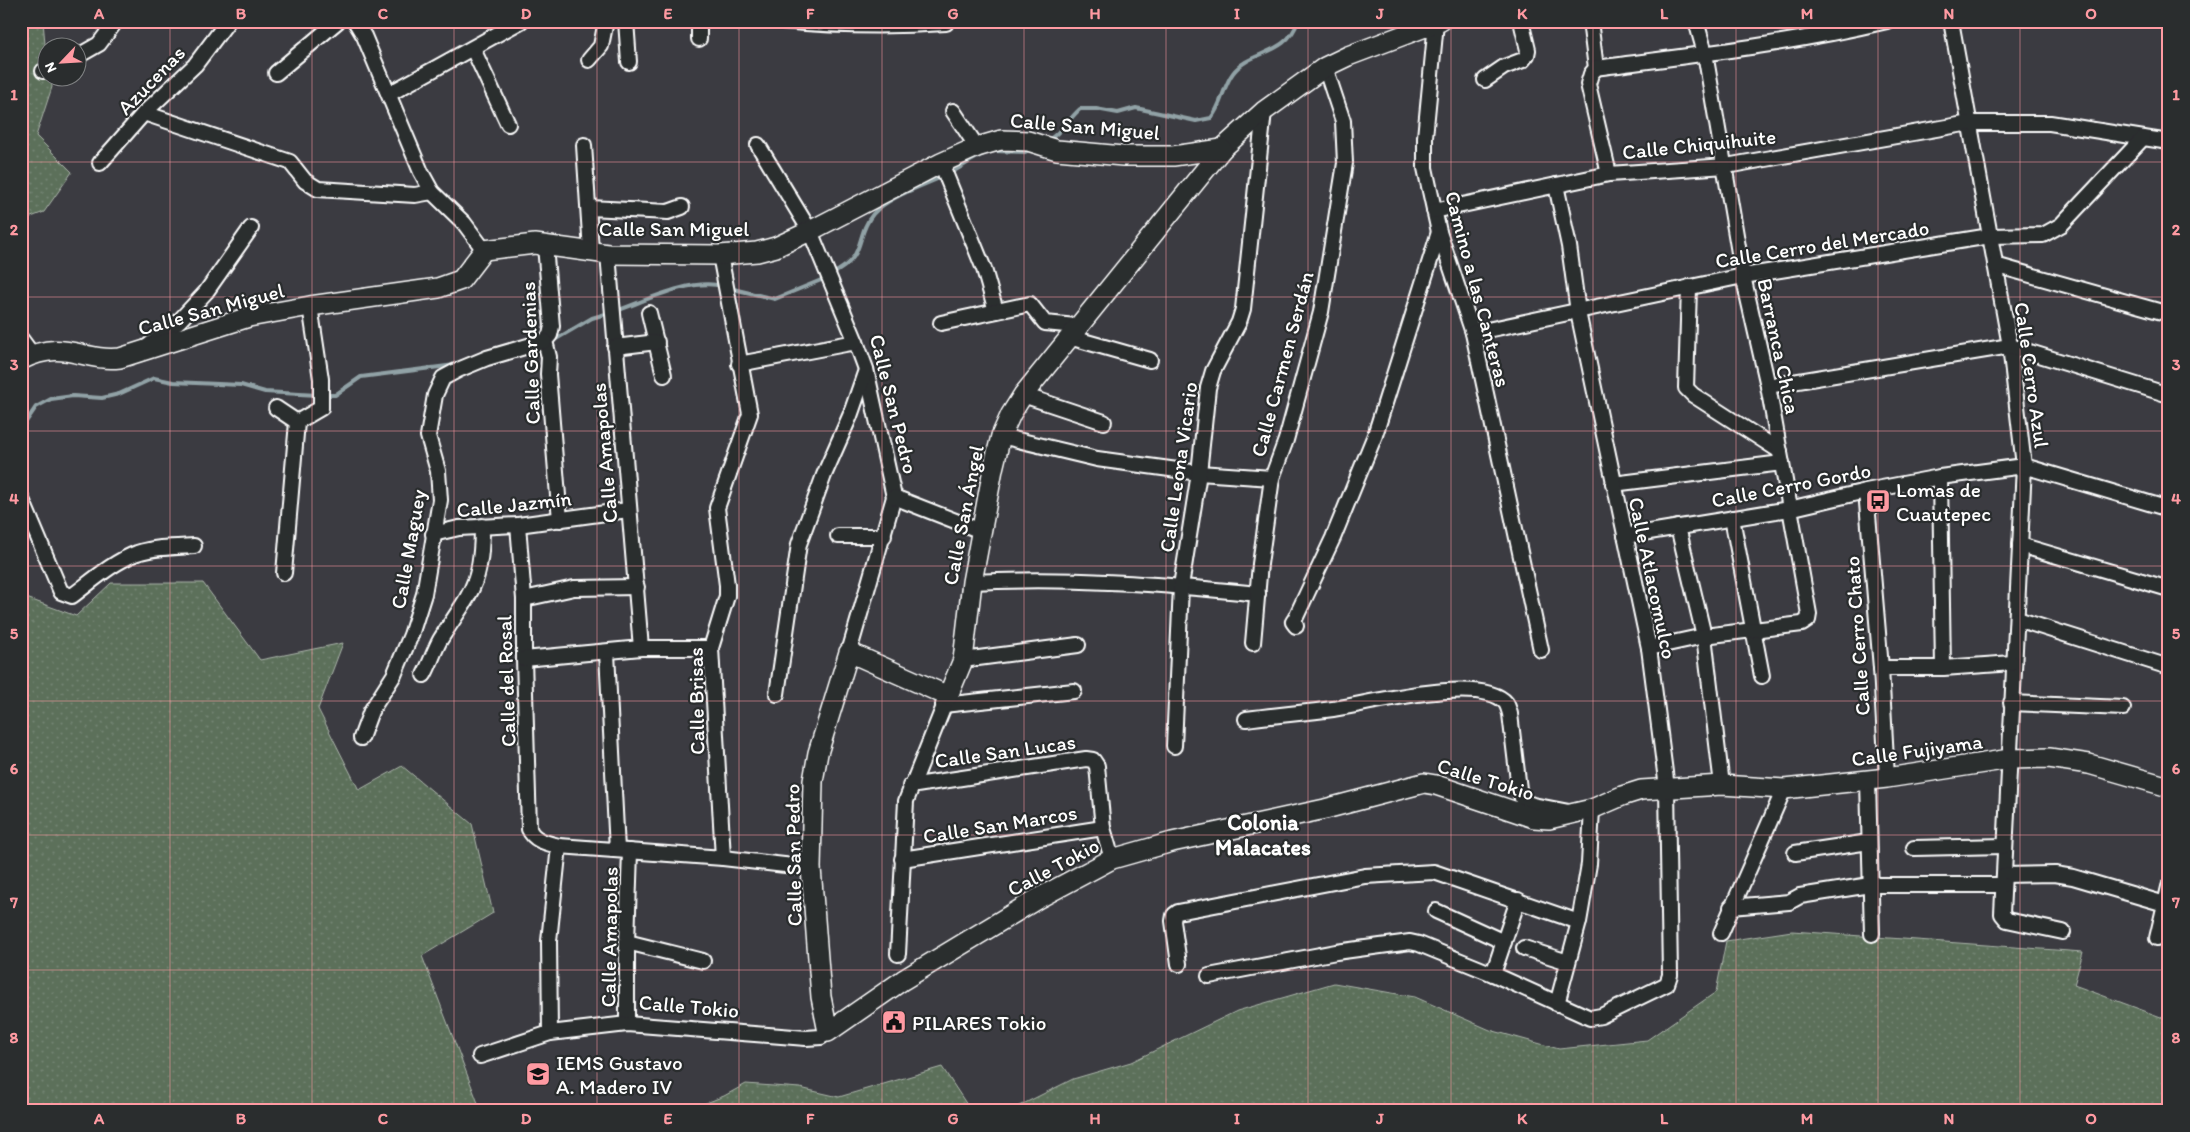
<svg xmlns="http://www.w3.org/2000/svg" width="2190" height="1132" font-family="Itim,sans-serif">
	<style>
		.grass { fill: url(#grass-dots); stroke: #adb7ac }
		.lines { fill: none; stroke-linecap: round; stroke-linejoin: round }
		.stream { stroke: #91a2a6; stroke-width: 4 }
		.street-casing { stroke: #fff; stroke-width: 18 }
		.secondary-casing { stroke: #fff; stroke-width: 22 }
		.street { stroke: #2a2d2e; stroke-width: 14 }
		.secondary { stroke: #2a2d2e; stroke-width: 19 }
		.grid { fill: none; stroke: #ff9aa2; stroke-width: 1; stroke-opacity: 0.55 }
		.labels { text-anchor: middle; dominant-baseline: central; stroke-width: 4.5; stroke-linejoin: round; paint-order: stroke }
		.street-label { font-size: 21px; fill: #fff; stroke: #2a2d2e }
		.poi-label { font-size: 21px; fill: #fff; stroke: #2a2d2e; text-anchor: start }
		.neighbourhood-label { font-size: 22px; font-weight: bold; fill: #fff; stroke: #2a2d2e }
		.neatline { fill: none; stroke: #ff9aa2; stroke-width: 2 }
		.grid-label { font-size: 16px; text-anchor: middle; font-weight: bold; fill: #ff9aa2 }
	</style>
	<defs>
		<pattern id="grass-dots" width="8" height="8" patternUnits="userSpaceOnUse" patternTransform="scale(1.25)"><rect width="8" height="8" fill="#5b6f5a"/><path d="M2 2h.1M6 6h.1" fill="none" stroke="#748573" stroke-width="1.8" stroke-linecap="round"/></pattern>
	</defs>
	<rect width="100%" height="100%" fill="#3b3b41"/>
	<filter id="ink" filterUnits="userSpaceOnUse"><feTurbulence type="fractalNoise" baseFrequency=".02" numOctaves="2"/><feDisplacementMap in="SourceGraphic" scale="10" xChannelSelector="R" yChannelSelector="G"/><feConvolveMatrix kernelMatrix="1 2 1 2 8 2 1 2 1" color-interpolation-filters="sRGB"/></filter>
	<g filter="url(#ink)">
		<g class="grass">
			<path d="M21 21H43L48 78H51L52 87 36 136 72 172 44 212 21 221Z"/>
			<path d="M111 583H203L260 660 343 643 318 709 359 790 402 766 472 824 493 913 422 956 481 1111H21V596L76 616Z"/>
			<path d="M1792 931 2083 952 2074 985 2169 1020V1111H1009L1073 1079 1131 1062 1237 1011 1334 983 1415 997 1490 1030 1559 1049 1647 1040 1716 992 1726 941Z"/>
			<path d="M942 1067 971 1111H686L724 1096 746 1084 800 1088 839 1097Z"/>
		</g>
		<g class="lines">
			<g class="stream">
				<path d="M1047 141C1060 134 1069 119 1080 109H1096L1118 113 1136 108 1196 121 1211 118C1222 105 1223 86 1233 73 1250 50 1287 56 1298 21"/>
				<path d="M995 151 1025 152 1032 148"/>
				<path d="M832 274C868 256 854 237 873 214 888 196 929 184 950 173 962 167 972 159 984 154"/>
				<path d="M729 288 775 299 826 278"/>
				<path d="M616 311C645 301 690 278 722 286"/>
				<path d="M551 342 592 318 609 313"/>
				<path d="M324 395H335L361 377 455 365"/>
				<path d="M21 429 36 407 51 399 73 396 102 398 119 394 154 378 173 382 241 385 265 392 317 395"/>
			</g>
			<defs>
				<g id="street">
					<path d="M355 21 364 36 421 172 432 192 464 223 484 250"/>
					<path d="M626 21 629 62"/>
					<path d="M699 21V39"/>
					<path d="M781 21C836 26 891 27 946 23V21"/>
					<path d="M1590 21 1596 68 1591 74 1588 84 1609 174"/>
					<path d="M1951 21 2010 346 2024 466 2002 914 2007 920 2063 932"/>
					<path d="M1436 23 1425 137V168L1439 232 1473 333 1541 650"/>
					<path d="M473 49 508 124"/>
					<path d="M78 56 99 44 116 21"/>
					<path d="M589 60 601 46 606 21"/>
					<path d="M1596 68C1693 55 1792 44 1887 21"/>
					<path d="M43 71 48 69"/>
					<path d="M276 73 338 21"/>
					<path d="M1485 80 1504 67 1523 60 1527 55 1528 50 1521 21"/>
					<path d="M389 94 521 21"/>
					<path d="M953 111 977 147"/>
					<path d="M144 113 290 162 305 181 318 189 415 195 432 192"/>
					<path d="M584 145 591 251"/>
					<path d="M758 145 810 231 856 342 866 369 894 497 849 652"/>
					<path d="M100 163 144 113 195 65 228 21"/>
					<path d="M941 163 984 269 996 311"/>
					<path d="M590 208 668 212 682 207"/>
					<path d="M1434 211 1609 174 1726 166 1970 123H2050L2169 142"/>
					<path d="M545 246 552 326 550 335 545 341 549 357 548 374 560 520"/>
					<path d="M608 254 641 648"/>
					<path d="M720 255 750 414 717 508 727 585V596L711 648 723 858"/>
					<path d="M1995 265 2169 314"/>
					<path d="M1689 287 1686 388 1693 395 1780 451"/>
					<path d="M649 313 664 375"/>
					<path d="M941 323 1030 304 1045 323 1076 326"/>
					<path d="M1473 333 1743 276 1990 236 2043 235 2061 225 2143 138"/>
					<path d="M1069 337 1150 360"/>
					<path d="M21 339 32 354"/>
					<path d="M147 347 180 320 206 292 251 228"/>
					<path d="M615 347 657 342"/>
					<path d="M739 364 856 342"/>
					<path d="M1768 386 2010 346 2169 395"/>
					<path d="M1023 395 1104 422"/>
					<path d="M276 408 297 422"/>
					<path d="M1001 436 1097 459 1199 473 1272 478"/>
					<path d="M1940 477 1943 668"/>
					<path d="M1613 484 1782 463"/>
					<path d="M1866 491 1881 668 1887 778"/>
					<path d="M21 497 61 592 72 596C92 581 113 562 137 553 155 547 175 547 194 546"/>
					<path d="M894 497 981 531"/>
					<path d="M1732 518 1762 676"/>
					<path d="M518 525 524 599V659L529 829C534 841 547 843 559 846L723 858 811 868"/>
					<path d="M1678 527 1704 636 1722 785"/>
					<path d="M433 534 459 528 518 525 628 510"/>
					<path d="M838 536H884"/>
					<path d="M1625 536 1789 509 1866 491 1940 477 2024 466 2169 509"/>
					<path d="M2020 545 2169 589"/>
					<path d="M284 573 297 422 321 408V379L310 306"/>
					<path d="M972 582C1068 577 1163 584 1258 594"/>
					<path d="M524 599 574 588 637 587"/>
					<path d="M2017 619 2169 667"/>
					<path d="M1296 626 1293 622 1295 619 1333 538 1375 435 1439 232"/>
					<path d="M1253 643 1260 564 1272 478 1286 440 1321 312 1345 163 1343 121 1325 67"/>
					<path d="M1649 648 1704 636 1802 624 1808 620 1809 614 1768 386 1743 276 1705 53 1696 21"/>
					<path d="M607 653 617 850"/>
					<path d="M524 659 641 648H711"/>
					<path d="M963 660 1078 645"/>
					<path d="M1881 668H1943L2013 663"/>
					<path d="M424 675C430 664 434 651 440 640 470 592 482 587 482 526"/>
					<path d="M777 694 799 544 824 475 850 416 866 370"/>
					<path d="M2011 703 2123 708"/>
					<path d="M943 705 1074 691"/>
					<path d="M1246 719C1275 715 1304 713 1333 709 1367 704 1482 674 1506 703 1508 706 1509 710 1510 714L1519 789 1523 801 1533 805 1569 812"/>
					<path d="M361 738 371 711 394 675 411 635 424 594 440 500 438 471 428 436 435 395 443 378 458 370 487 358 545 341"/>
					<path d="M1174 746 1181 586 1199 473 1208 388 1213 371 1239 322 1243 309 1264 111"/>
					<path d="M1868 781 1872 934"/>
					<path d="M910 786 1086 759 1093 760 1097 766 1103 828 1112 859"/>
					<path d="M1914 848 2005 846"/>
					<path d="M1795 853 1869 842"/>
					<path d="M902 859 1103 828"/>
					<path d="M2004 875 2055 874 2073 877 2165 904"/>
					<path d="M1731 907 1789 902 1800 896 1870 885H2003"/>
					<path d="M1436 911 1504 942"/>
					<path d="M1721 933 1784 789"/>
					<path d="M2157 938 2169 887"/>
					<path d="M627 942 703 961"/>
					<path d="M1524 948 1568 962"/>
					<path d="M898 954 906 801 948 696"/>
					<path d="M1179 964 1173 921 1174 915 1178 912 1365 876 1434 872 1579 922"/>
					<path d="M1493 974 1518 900"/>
					<path d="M1209 976 1336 952 1410 942 1419 944 1493 974 1590 1018 1601 1016 1667 984 1670 975 1667 788 1649 648 1578 312 1569 246 1556 185"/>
					<path d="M1557 1004 1579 922 1589 864 1592 809"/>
					<path d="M627 1024V942L630 851"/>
					<path d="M550 1033 549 941 559 846"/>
					<path d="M480 1056 550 1033 627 1024 806 1038 821 1037 828 1032"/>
				</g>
				<g id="secondary">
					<path d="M1441 21 1348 56 1325 67 1264 111 1222 149 1023 395 1011 414 1001 436 993 469 972 582 963 660 948 696 849 652 818 753 813 781 811 868 821 997 828 1032 903 980 1037 899 1112 859 1172 842 1325 809 1424 783 1436 785 1534 818 1549 819 1592 809 1622 796 1641 790 1722 785 1784 789 1887 778 2010 759 2049 758 2089 764 2169 787"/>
					<path d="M21 360C65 338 81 362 120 358L249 317 310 306 438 288 461 280 484 250 535 244 608 254 720 255 757 252 776 247 810 231 941 163 977 147 1001 140 1028 141 1057 150 1123 156H1173L1222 149"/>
				</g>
			</defs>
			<use href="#street" class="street-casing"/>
			<use href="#secondary" class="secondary-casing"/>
			<use href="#street" class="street"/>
			<use href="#secondary" class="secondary"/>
		</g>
	</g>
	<path class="grid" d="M170 21V1111M312 21V1111M454 21V1111M597 21V1111M739 21V1111M882 21V1111M1024 21V1111M1166 21V1111M1308 21V1111M1451 21V1111M1593 21V1111M1736 21V1111M1878 21V1111M2020 21V1111M21 162H2169M21 297H2169M21 431H2169M21 566H2169M21 701H2169M21 835H2169M21 970H2169"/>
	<defs>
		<symbol id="bus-square" viewBox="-11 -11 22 22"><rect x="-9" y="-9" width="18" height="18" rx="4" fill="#ff9aa2" stroke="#2a2d2e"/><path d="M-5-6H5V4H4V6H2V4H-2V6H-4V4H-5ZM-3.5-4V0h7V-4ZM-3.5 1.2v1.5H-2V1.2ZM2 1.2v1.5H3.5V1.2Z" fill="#111"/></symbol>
		<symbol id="civic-square" viewBox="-11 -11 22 22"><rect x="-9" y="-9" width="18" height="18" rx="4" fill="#ff9aa2" stroke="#2a2d2e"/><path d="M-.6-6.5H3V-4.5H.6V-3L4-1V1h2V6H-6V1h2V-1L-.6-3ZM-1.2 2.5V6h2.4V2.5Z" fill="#111"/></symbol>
		<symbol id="school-square" viewBox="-11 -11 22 22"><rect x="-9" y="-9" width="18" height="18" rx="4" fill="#ff9aa2" stroke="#2a2d2e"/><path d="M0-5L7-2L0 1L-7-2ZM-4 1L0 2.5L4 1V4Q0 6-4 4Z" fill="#111"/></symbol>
	</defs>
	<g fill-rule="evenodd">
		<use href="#bus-square" x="1864" y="487" width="28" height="28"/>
		<use href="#civic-square" x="880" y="1008" width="28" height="28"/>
		<use href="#school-square" x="524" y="1060" width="28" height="28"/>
	</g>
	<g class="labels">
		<g class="street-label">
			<text transform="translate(151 80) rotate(-46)">Azucenas</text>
			<text transform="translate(1085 126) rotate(5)">Calle San Miguel</text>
			<text transform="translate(1699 144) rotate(-6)">Calle Chiquihuite</text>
			<text x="674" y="228">Calle San Miguel</text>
			<text transform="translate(1822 244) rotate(-9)">Calle Cerro del Mercado</text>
			<text transform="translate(1478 289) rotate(75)">Camino a las Canteras</text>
			<text transform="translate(211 309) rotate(-15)">Calle San Miguel</text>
			<text transform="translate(1779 346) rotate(78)">Barranca Chica</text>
			<text transform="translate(530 353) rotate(-92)">Calle Gardenias</text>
			<text transform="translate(1282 364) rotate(-75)">Calle Carmen Serdán</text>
			<text transform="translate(2032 375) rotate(82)">Calle Cerro Azul</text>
			<text transform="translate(894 404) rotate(76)">Calle San Pedro</text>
			<text transform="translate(604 453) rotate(-95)">Calle Amapolas</text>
			<text transform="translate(1178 467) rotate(-82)">Calle Leona Vicario</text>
			<text transform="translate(1791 485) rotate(-11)">Calle Cerro Gordo</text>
			<text transform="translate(514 504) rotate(-6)">Calle Jazmín</text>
			<text transform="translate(963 515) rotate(-79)">Calle San Ángel</text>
			<text transform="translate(408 549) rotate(-80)">Calle Maguey</text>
			<text transform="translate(1653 578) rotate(78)">Calle Atlacomulco</text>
			<text transform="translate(1857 636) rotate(-94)">Calle Cerro Chato</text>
			<text transform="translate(506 681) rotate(-92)">Calle del Rosal</text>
			<text transform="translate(696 701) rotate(-91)">Calle Brisas</text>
			<text transform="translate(1917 750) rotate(-8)">Calle Fujiyama</text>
			<text transform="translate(1005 751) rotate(-8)">Calle San Lucas</text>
			<text transform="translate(1486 779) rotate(17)">Calle Tokio</text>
			<text transform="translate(1000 824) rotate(-9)">Calle San Marcos</text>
			<text transform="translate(793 855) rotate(-91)">Calle San Pedro</text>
			<text transform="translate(1053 867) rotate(-28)">Calle Tokio</text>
			<text transform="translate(609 937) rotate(-89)">Calle Amapolas</text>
			<text transform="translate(689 1006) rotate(5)">Calle Tokio</text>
		</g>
		<g class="poi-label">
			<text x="1896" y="489">Lomas de<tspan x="1896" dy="24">Cuautepec</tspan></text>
			<text x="912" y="1022">PILARES Tokio</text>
			<text x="556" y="1062">IEMS Gustavo<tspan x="556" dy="24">A. Madero IV</tspan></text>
		</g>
		<g class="neighbourhood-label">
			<text x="1263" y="822">Colonia<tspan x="1263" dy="25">Malacates</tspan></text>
		</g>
	</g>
	<rect width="2190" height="1132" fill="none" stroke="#2a2d2e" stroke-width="55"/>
	<g transform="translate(62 62) rotate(245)"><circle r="24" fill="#2a2d2e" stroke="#7f8182"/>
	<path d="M0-4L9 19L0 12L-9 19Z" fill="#ff9aa2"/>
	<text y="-8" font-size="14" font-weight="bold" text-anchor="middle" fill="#ffffff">N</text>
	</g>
	<rect x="28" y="28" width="2134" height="1076" class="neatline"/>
	<g class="grid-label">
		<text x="99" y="19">A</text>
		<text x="241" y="19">B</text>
		<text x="383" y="19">C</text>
		<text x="526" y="19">D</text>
		<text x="668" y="19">E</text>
		<text x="810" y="19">F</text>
		<text x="953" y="19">G</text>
		<text x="1095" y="19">H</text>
		<text x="1237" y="19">I</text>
		<text x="1380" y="19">J</text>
		<text x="1522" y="19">K</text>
		<text x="1664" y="19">L</text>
		<text x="1807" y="19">M</text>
		<text x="1949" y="19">N</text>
		<text x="2091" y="19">O</text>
		<text x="14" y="100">1</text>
		<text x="2176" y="100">1</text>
		<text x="14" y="235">2</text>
		<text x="2176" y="235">2</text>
		<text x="14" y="370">3</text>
		<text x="2176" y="370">3</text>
		<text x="14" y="504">4</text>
		<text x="2176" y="504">4</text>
		<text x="14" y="639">5</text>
		<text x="2176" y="639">5</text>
		<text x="14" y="774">6</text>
		<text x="2176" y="774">6</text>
		<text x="14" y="908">7</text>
		<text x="2176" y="908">7</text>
		<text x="14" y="1043">8</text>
		<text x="2176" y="1043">8</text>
		<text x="99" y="1124">A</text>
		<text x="241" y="1124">B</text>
		<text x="383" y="1124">C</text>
		<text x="526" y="1124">D</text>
		<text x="668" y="1124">E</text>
		<text x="810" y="1124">F</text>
		<text x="953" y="1124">G</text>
		<text x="1095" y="1124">H</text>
		<text x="1237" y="1124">I</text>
		<text x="1380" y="1124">J</text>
		<text x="1522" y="1124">K</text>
		<text x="1664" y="1124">L</text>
		<text x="1807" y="1124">M</text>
		<text x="1949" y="1124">N</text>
		<text x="2091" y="1124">O</text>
	</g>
</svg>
